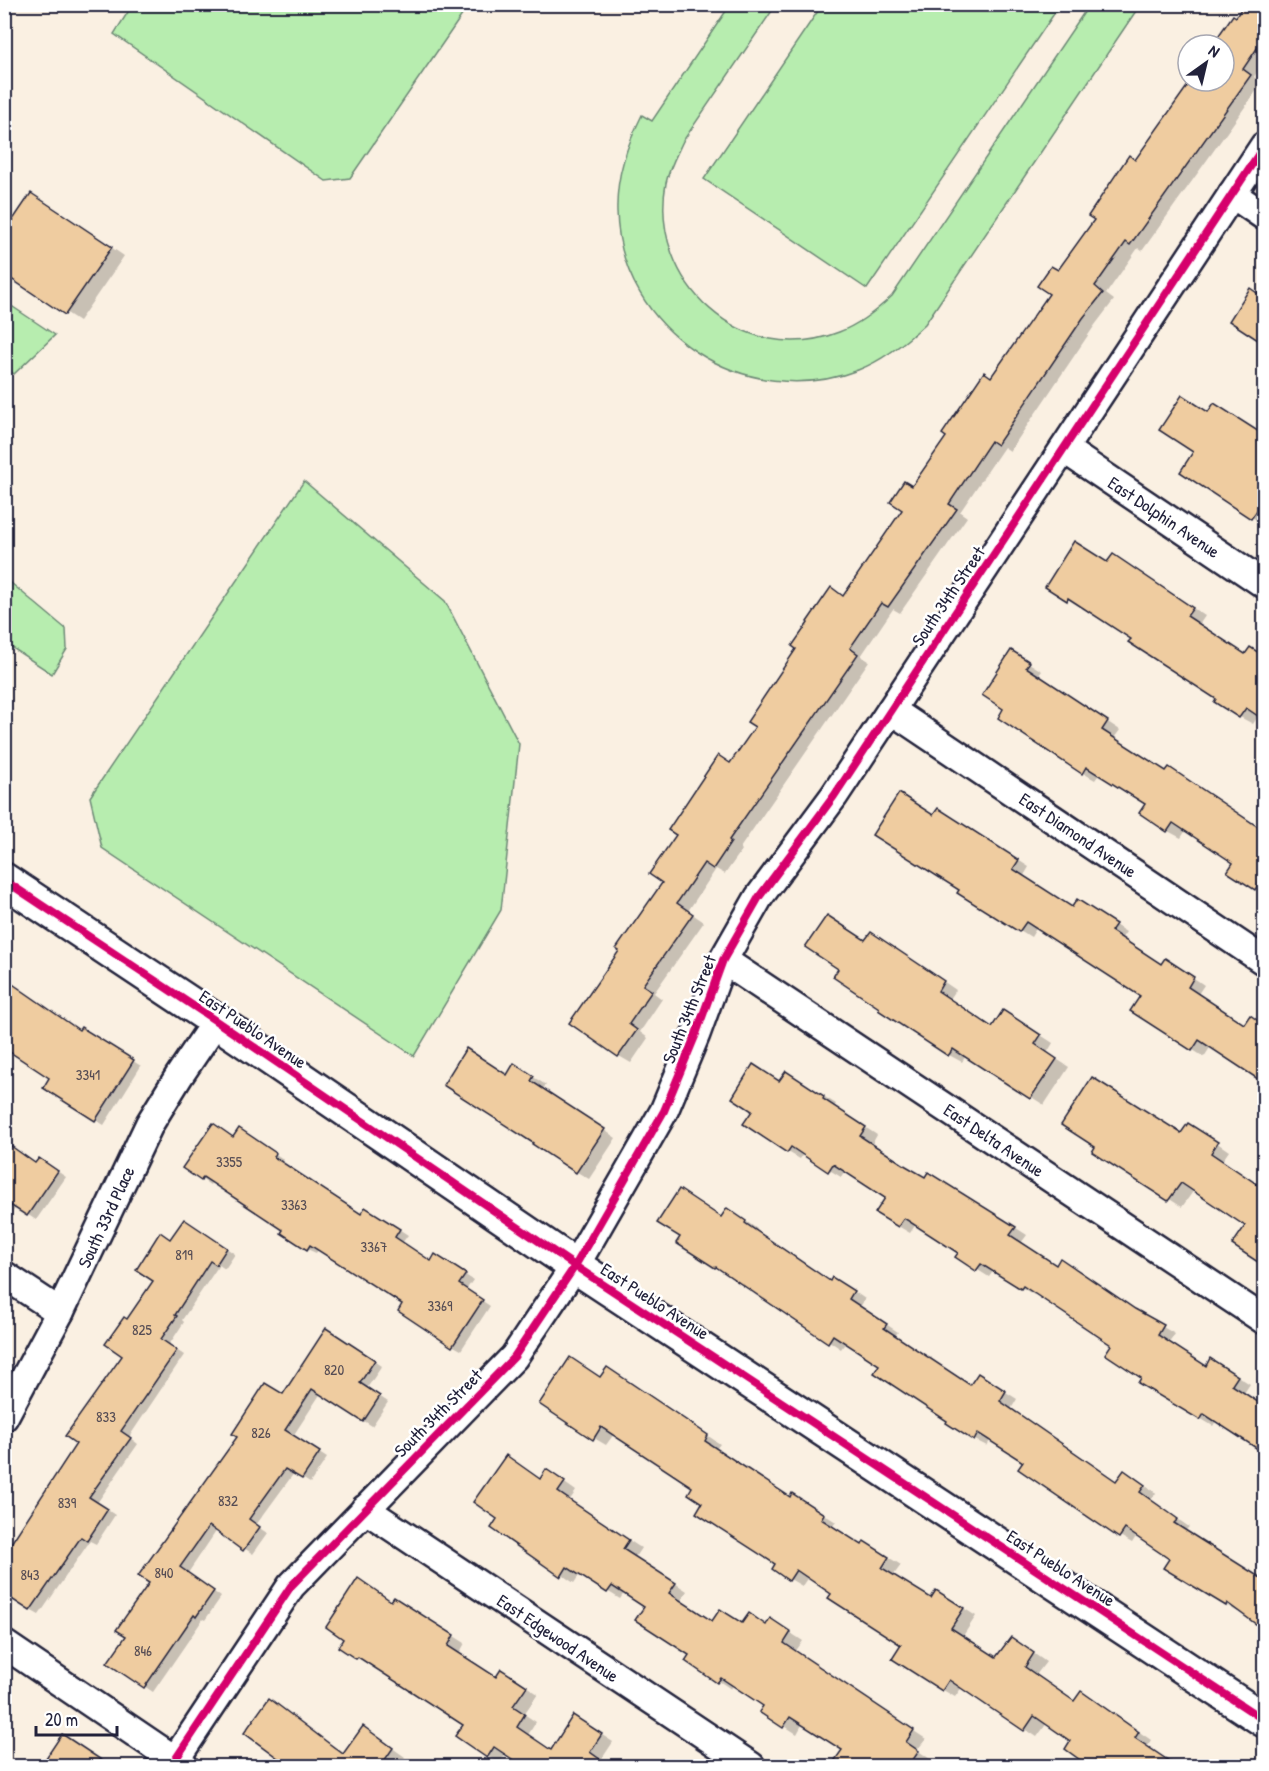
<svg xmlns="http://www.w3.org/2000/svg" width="1269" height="1771" font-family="'Patrick Hand',sans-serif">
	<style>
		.green { fill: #b7edaf; stroke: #6c8875; stroke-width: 1.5 }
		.shadow { fill: #0003 }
		.building { fill: #efcca0; stroke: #22223b; stroke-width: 1.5 }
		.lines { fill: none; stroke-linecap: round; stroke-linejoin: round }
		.minor-casing { stroke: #22223b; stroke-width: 32 }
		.tertiary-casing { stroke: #22223b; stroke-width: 38 }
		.minor { stroke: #fff; stroke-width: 27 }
		.tertiary { stroke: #fff; stroke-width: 33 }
		.cycleway-casing { stroke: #fff; stroke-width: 11 }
		.cycleway { stroke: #d6006c; stroke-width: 8 }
		.labels { text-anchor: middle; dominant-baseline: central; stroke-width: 5; stroke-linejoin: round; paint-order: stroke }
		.number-label { font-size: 15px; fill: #554c54 }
		.street-label { font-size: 18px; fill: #22223b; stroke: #fff }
	</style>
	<rect width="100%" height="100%" fill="#faf0e2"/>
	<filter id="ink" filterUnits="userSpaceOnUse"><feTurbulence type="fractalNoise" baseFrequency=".0167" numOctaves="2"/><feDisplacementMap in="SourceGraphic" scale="12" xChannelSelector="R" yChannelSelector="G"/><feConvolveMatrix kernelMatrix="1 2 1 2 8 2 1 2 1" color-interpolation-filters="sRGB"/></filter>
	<g filter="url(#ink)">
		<g class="green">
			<path d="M133 4H469V5L350 178 326 181 114 34Z"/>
			<path d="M730 5H776L683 141C677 154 669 168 666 183 648 282 743 370 839 332 860 324 876 311 892 296L1089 5H1140L925 324C905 343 884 360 858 370 747 413 619 332 617 211 616 176 627 145 642 115L652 121Z"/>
			<path d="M822 5H1060L867 289 704 179Z"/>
			<path d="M4 301 55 335 14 374 5 367Z"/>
			<path d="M304 481 445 601 519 744 501 910 414 1056 102 848 90 797Z"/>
			<path d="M5 578 66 629 67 649 52 674 5 643Z"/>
		</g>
		<g class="shadow">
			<path d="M1246 4H1264V61L1254 77 1262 83 1142 251 1138 248 1106 294 1114 300 1095 325 1010 451 1004 447 960 512 967 517 900 613 893 609 861 656 869 661 740 848 742 850 725 874 716 869 688 911 704 922 654 993 662 999 640 1032 648 1038 631 1063 619 1056 571 1023 621 951 664 882 731 764 904 510 913 488 1051 293 1059 272 1193 81H1224V45H1214Z"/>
			<path d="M45 202 124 256 79 321 4 272Z"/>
			<path d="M1251 290 1264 298V343L1231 320Z"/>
			<path d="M1228 412 1264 436V525L1182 471 1195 452 1209 413Z"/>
			<path d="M1108 564H1126L1205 616 1199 625 1246 655 1250 649 1264 657V719L1259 715 1253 724 1240 717 1216 702 1218 699 1133 638 1082 605 1080 607 1047 586Z"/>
			<path d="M1024 660 1042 671 1038 676 1120 730 1114 738 1167 773 1257 827 1259 824 1264 827V894L1229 871 1235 862 1186 830 1181 838 1168 831 1141 813 1147 804 1100 773 1095 780 1083 773 1000 717Z"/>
			<path d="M949 816 1029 867 1023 877 1073 908H1088L1126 932 1121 939 1162 965 1176 966 1204 985 1198 994 1245 1025 1250 1017 1264 1026V1082L1211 1046 1204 1057 1132 1011 1142 995 1037 927 1031 937 959 892 961 890 934 817Z"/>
			<path d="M884 941 956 990 950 999 993 1028 1016 1019 1053 1043 1047 1053 1069 1067 1044 1105 966 1055 962 1062 949 1055 880 1010 866 942Z"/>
			<path d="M90 1034 141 1066 104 1125 45 1088Z"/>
			<path d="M527 1073 546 1085 543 1089 616 1138 589 1179 577 1172 508 1076Z"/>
			<path d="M798 1080 836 1104 834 1107 877 1135 872 1144 926 1178 999 1217 1027 1235 1021 1243 1056 1266 1175 1334 1169 1343 1206 1367H1223L1250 1384 1244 1393 1264 1407V1452L1216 1421 1213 1426 1140 1382 1143 1377 1113 1345 1036 1292 1034 1295 994 1270 989 1277 957 1257 960 1252 916 1224 910 1233 898 1226 887 1198 845 1170 841 1177 803 1154 800 1159 788 1152 780 1082Z"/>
			<path d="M1201 1132 1229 1151 1222 1161 1264 1190V1264L1234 1245 1247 1225 1194 1190 1182 1207 1094 1151Z"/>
			<path d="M248 1135 283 1159 281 1163 361 1215 374 1213 408 1235 402 1243 432 1262 444 1261 473 1280 466 1290 490 1306 461 1350 452 1345 404 1303 319 1249 316 1253 307 1249 286 1230 212 1181 210 1185 184 1167 239 1142Z"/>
			<path d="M4 1142 36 1164 48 1165 66 1177 36 1220 16 1207 12 1213 4 1209Z"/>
			<path d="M740 1217 757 1229 756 1231 831 1282 845 1285 865 1299 860 1307 898 1332 895 1336 971 1386 990 1382 1017 1399 1011 1409 1117 1482 1136 1479 1156 1493 1151 1500 1189 1527 1185 1531 1262 1579 1264 1576V1628L1239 1610 1238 1612 1226 1605 1166 1567 1171 1559 1137 1535 1132 1543 1120 1536 1025 1461 991 1439 987 1446 975 1440 881 1365 846 1342 841 1349 728 1273 716 1267 722 1218Z"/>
			<path d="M192 1225 235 1254 225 1269 219 1265 182 1320 184 1322 169 1345 184 1355 129 1437 138 1444 97 1503 115 1515 96 1544 90 1541 39 1615 30 1610 78 1443 124 1356 128 1321 155 1281 171 1240Z"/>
			<path d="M335 1335 382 1366 367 1388 388 1402 372 1426 321 1393 293 1436 327 1458 310 1483 294 1473 256 1525 268 1533 253 1554 217 1530 188 1573 221 1597 205 1620 203 1619 153 1692 110 1663 283 1396Z"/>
			<path d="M620 1376 720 1444 716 1449 791 1498 793 1495 836 1522 832 1527 862 1547 877 1550 901 1565 893 1576 931 1600 949 1599 976 1616 963 1636 997 1659 1023 1646 1046 1662 1036 1675 1075 1702 1093 1700 1151 1740 1147 1746 1072 1741 1047 1723 1037 1737 962 1687 955 1697 943 1690 903 1644 833 1593 808 1577 802 1586 790 1579 777 1564 704 1503 694 1487 614 1434 606 1445 594 1438 601 1378Z"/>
			<path d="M559 1479 576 1491 569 1501 641 1548 635 1557 687 1591 681 1601 713 1622 783 1628 803 1641 795 1652 926 1739 917 1750 930 1759 927 1765 930 1766H847L844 1749 803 1723 797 1734 761 1711 765 1706 733 1685 731 1689 687 1660 691 1654 646 1607 624 1593 620 1599 580 1574 574 1583 493 1528 541 1480Z"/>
			<path d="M392 1602 406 1606 465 1643 459 1654 496 1679 514 1678 538 1694 524 1714 536 1722 528 1735 552 1751 585 1724 613 1742 601 1760 506 1753 499 1763 487 1756 465 1724 370 1663 369 1664 357 1657Z"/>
			<path d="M269 1700 345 1754 364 1728 405 1757 398 1766H292Z"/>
		</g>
		<g class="building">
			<path d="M1244 4H1264V38L1243 69 1251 75 1130 245 1126 242 1095 286 1103 293 1083 318 997 445 991 441 949 504 957 509 888 607 881 603 850 648 858 654 729 840 731 842 713 869 704 863 677 903 693 914 643 985 652 991 629 1024 637 1030 618 1057 569 1023 619 951 616 949 662 883 649 874 676 835 668 830 718 755 730 763 755 727 747 722 796 649 792 646 808 623 807 622 831 587 843 596 902 510 890 502 904 481 912 486 946 437 942 434 984 372 991 377 1049 294 1037 286 1051 266 1058 270 1094 220 1088 216 1129 155 1135 160 1191 81H1224V45H1212L1233 15 1236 17Z"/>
			<path d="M31 193 112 247 65 315 4 274V233Z"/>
			<path d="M1250 288 1264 298V344L1229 321Z"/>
			<path d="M1182 395 1208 412 1214 403 1264 435V500L1251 519 1180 472 1193 452 1159 430Z"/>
			<path d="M1074 541 1107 562 1113 554 1193 608 1187 616 1245 654 1250 647 1264 656V720L1246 708 1239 718 1214 702 1216 699 1128 642 1131 639 1068 598 1067 601 1045 587Z"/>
			<path d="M1011 650 1030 662 1026 667 1108 721 1102 730 1166 771 1169 767 1264 831V875L1255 890 1227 872 1233 863 1173 823 1167 832 1139 813 1145 804 1086 767 1082 774 998 718 1003 709 982 695Z"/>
			<path d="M899 793 933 815 938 808 1019 860 1013 869 1072 907 1077 899 1116 924 1111 931 1161 964 1165 958 1194 977 1188 987 1244 1024 1250 1015 1264 1025V1083L1199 1040 1192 1051 1130 1011 1140 996 1026 922 1019 932 957 893 959 890 872 835Z"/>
			<path d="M827 915 865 940 871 932 944 981 938 991 992 1027 1003 1010 1041 1035 1035 1044 1057 1059 1030 1099 953 1049 948 1056 878 1010 879 1008 833 977 838 969 805 947Z"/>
			<path d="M4 978 79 1030 81 1027 134 1060 95 1121 43 1088 49 1078 4 1048Z"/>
			<path d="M466 1048 507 1075 514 1063 534 1076 531 1081 605 1129 576 1173 532 1144 533 1143 443 1085Z"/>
			<path d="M753 1064 779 1081 786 1071 824 1096 823 1099 866 1127 860 1136 906 1166 925 1177 928 1172 1016 1227 1010 1235 1056 1265 1060 1258 1135 1309 1164 1325 1158 1335 1206 1366 1210 1358 1238 1376 1232 1385 1264 1406V1453L1204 1414 1200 1420 1138 1383 1141 1378 1105 1354 1111 1345 1023 1286 1021 1289 981 1264 976 1271 955 1257 958 1253 904 1218 898 1227 875 1213 885 1198 833 1164 828 1172 791 1147 787 1153 743 1124 752 1111 732 1098Z"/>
			<path d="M1092 1077 1181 1133 1188 1123 1218 1142 1211 1153 1264 1189V1266L1232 1245 1245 1226 1181 1183 1168 1201 1092 1152 1095 1147 1061 1125Z"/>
			<path d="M213 1123 233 1137 239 1128 276 1153 274 1157 361 1214 365 1207 400 1229 395 1237 431 1261 435 1254 466 1274 459 1284 483 1300 452 1347 398 1311 402 1304 310 1245 307 1250 281 1233 283 1230 203 1177 201 1181 182 1168Z"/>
			<path d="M4 1141 35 1163 39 1158 58 1171 27 1216 4 1201Z"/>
			<path d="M679 1189 721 1217 727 1208 746 1221 745 1223 830 1281 832 1277 854 1291 849 1299 887 1324 884 1328 970 1385 978 1373 1006 1391 1000 1401 1116 1481 1124 1470 1145 1485 1140 1492 1178 1519 1174 1523 1264 1580V1630L1227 1603 1226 1606 1163 1568 1169 1559 1125 1529 1119 1538 1018 1469 1023 1462 978 1433 974 1441 946 1423 947 1421 874 1373 879 1365 833 1335 828 1343 716 1267 715 1268 676 1243 680 1237 657 1223Z"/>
			<path d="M184 1219 227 1248 216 1265 210 1261 175 1315 177 1316 161 1339 177 1350 121 1431 131 1438 89 1497 108 1509 87 1541 81 1537 30 1611 4 1594V1554L76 1444 65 1436 122 1356 105 1344 124 1317 127 1319 153 1281 136 1270 160 1232 170 1239Z"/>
			<path d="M326 1328 375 1360 360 1383 380 1396 363 1422 312 1389 285 1430 320 1452 302 1479 285 1469 249 1519 260 1527 243 1551 209 1526 180 1567 214 1591 196 1617 194 1615 144 1688 107 1663 126 1636 116 1630 149 1583 138 1576 237 1437 232 1434 265 1383 283 1394Z"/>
			<path d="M570 1357 600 1377 607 1367 708 1435 705 1441 790 1497 792 1493 824 1514 821 1519 862 1545 864 1541 889 1557 882 1568 931 1598 936 1590 964 1608 951 1628 996 1657 1011 1637 1034 1653 1025 1667 1074 1701 1081 1691 1139 1732 1135 1738 1178 1767H1090L1065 1749 1070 1741 1034 1716 1024 1731 949 1680 942 1691 892 1659 901 1645 828 1598 831 1594 796 1570 789 1581 772 1569 775 1564 696 1513 702 1503 688 1494 692 1487 601 1427 593 1440 539 1404Z"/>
			<path d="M506 1455 540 1479 546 1469 565 1482 558 1492 629 1540 623 1549 676 1583 669 1593 712 1621 720 1609 742 1623 749 1613 766 1625 770 1618 791 1632 784 1643 914 1730 906 1742 919 1751 908 1767H830L842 1750 790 1717 783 1728 759 1712 763 1706 721 1678 717 1683 685 1661 689 1655 635 1620 644 1607 612 1586 607 1593 567 1567 561 1577 491 1528 497 1519 473 1502Z"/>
			<path d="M358 1578 391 1601 394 1597 454 1635 448 1646 496 1677 501 1669 527 1686 513 1706 525 1714 517 1727 551 1750 573 1715 602 1734 590 1752 611 1767H524L494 1747 487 1758 455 1736 463 1725 358 1657 356 1659 338 1647 343 1639 326 1627Z"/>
			<path d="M269 1698 343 1754 363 1726 393 1748 380 1767H290L244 1733Z"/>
			<path d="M62 1734 112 1767H40Z"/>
		</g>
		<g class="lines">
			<defs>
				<g id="minor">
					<path d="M1232 194 1264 216"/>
					<path d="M1064 449 1264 584"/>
					<path d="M891 710 1264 961"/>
					<path d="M723 960 1264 1320"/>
					<path d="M4 1275 60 1312"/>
					<path d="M4 1417 60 1312 150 1123 179 1076 216 1021"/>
					<path d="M365 1509 751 1766"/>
					<path d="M4 1644 184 1766"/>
					<path d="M171 1766 291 1586 514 1357 575 1266 664 1111 696 1034 723 960 759 897 834 796 1264 146"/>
				</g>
				<path id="tertiary" d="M4 880 216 1021 575 1266 1264 1720"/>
			</defs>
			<use href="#minor" class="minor-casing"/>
			<use href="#tertiary" class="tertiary-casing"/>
			<use href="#minor" class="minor"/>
			<use href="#tertiary" class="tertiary"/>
			<defs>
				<g id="cycleway">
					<path d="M4 880 216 1021 575 1266 1264 1720"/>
					<path d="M171 1766 291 1586 514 1357 575 1266 664 1111 696 1034 723 960 759 897 834 796 1264 146"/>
				</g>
			</defs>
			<use href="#cycleway" class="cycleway-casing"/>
			<use href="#cycleway" class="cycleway"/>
		</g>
	</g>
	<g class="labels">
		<g class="number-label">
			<text x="88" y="1074">3341</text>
			<text x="229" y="1161">3355</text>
			<text x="294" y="1204">3363</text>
			<text x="374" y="1246">3367</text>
			<text x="184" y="1254">819</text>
			<text x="440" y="1305">3369</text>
			<text x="142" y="1329">825</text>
			<text x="334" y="1369">820</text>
			<text x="106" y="1416">833</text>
			<text x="261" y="1432">826</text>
			<text x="228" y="1500">832</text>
			<text x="67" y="1502">839</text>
			<text x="164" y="1572">840</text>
			<text x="30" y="1574">843</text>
			<text x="143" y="1650">846</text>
		</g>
		<g class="street-label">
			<text transform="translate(1164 517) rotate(34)">East Dolphin Avenue</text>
			<text transform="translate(948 596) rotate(-56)">South 34th Street</text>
			<text transform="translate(1078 835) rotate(34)">East Diamond Avenue</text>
			<text transform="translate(689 1009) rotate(-68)">South 34th Street</text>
			<text transform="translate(253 1029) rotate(34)">East Pueblo Avenue</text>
			<text transform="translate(994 1140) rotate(34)">East Delta Avenue</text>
			<text transform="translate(106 1217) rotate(-65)">South 33rd Place</text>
			<text transform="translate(655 1301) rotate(33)">East Pueblo Avenue</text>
			<text transform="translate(438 1413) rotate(-45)">South 34th Street</text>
			<text transform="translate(1061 1568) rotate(33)">East Pueblo Avenue</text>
			<text transform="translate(558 1638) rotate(34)">East Edgewood Avenue</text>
		</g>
	</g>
	<rect width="1269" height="1771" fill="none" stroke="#fff" stroke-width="24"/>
	<rect x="12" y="12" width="1245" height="1747" fill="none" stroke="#22223b" stroke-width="2" filter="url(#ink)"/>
	<g transform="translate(1206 63) rotate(34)"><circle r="28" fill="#ffffff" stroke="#a7a7b1" stroke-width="1.5"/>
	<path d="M0-4.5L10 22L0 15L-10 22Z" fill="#22223b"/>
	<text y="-9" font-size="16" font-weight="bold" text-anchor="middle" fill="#22223b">N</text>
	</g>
	<path d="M36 1726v9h81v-9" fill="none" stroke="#22223b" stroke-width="3"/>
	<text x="45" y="1726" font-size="18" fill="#22223b" stroke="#ffffff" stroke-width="4.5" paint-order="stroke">20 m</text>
</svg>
